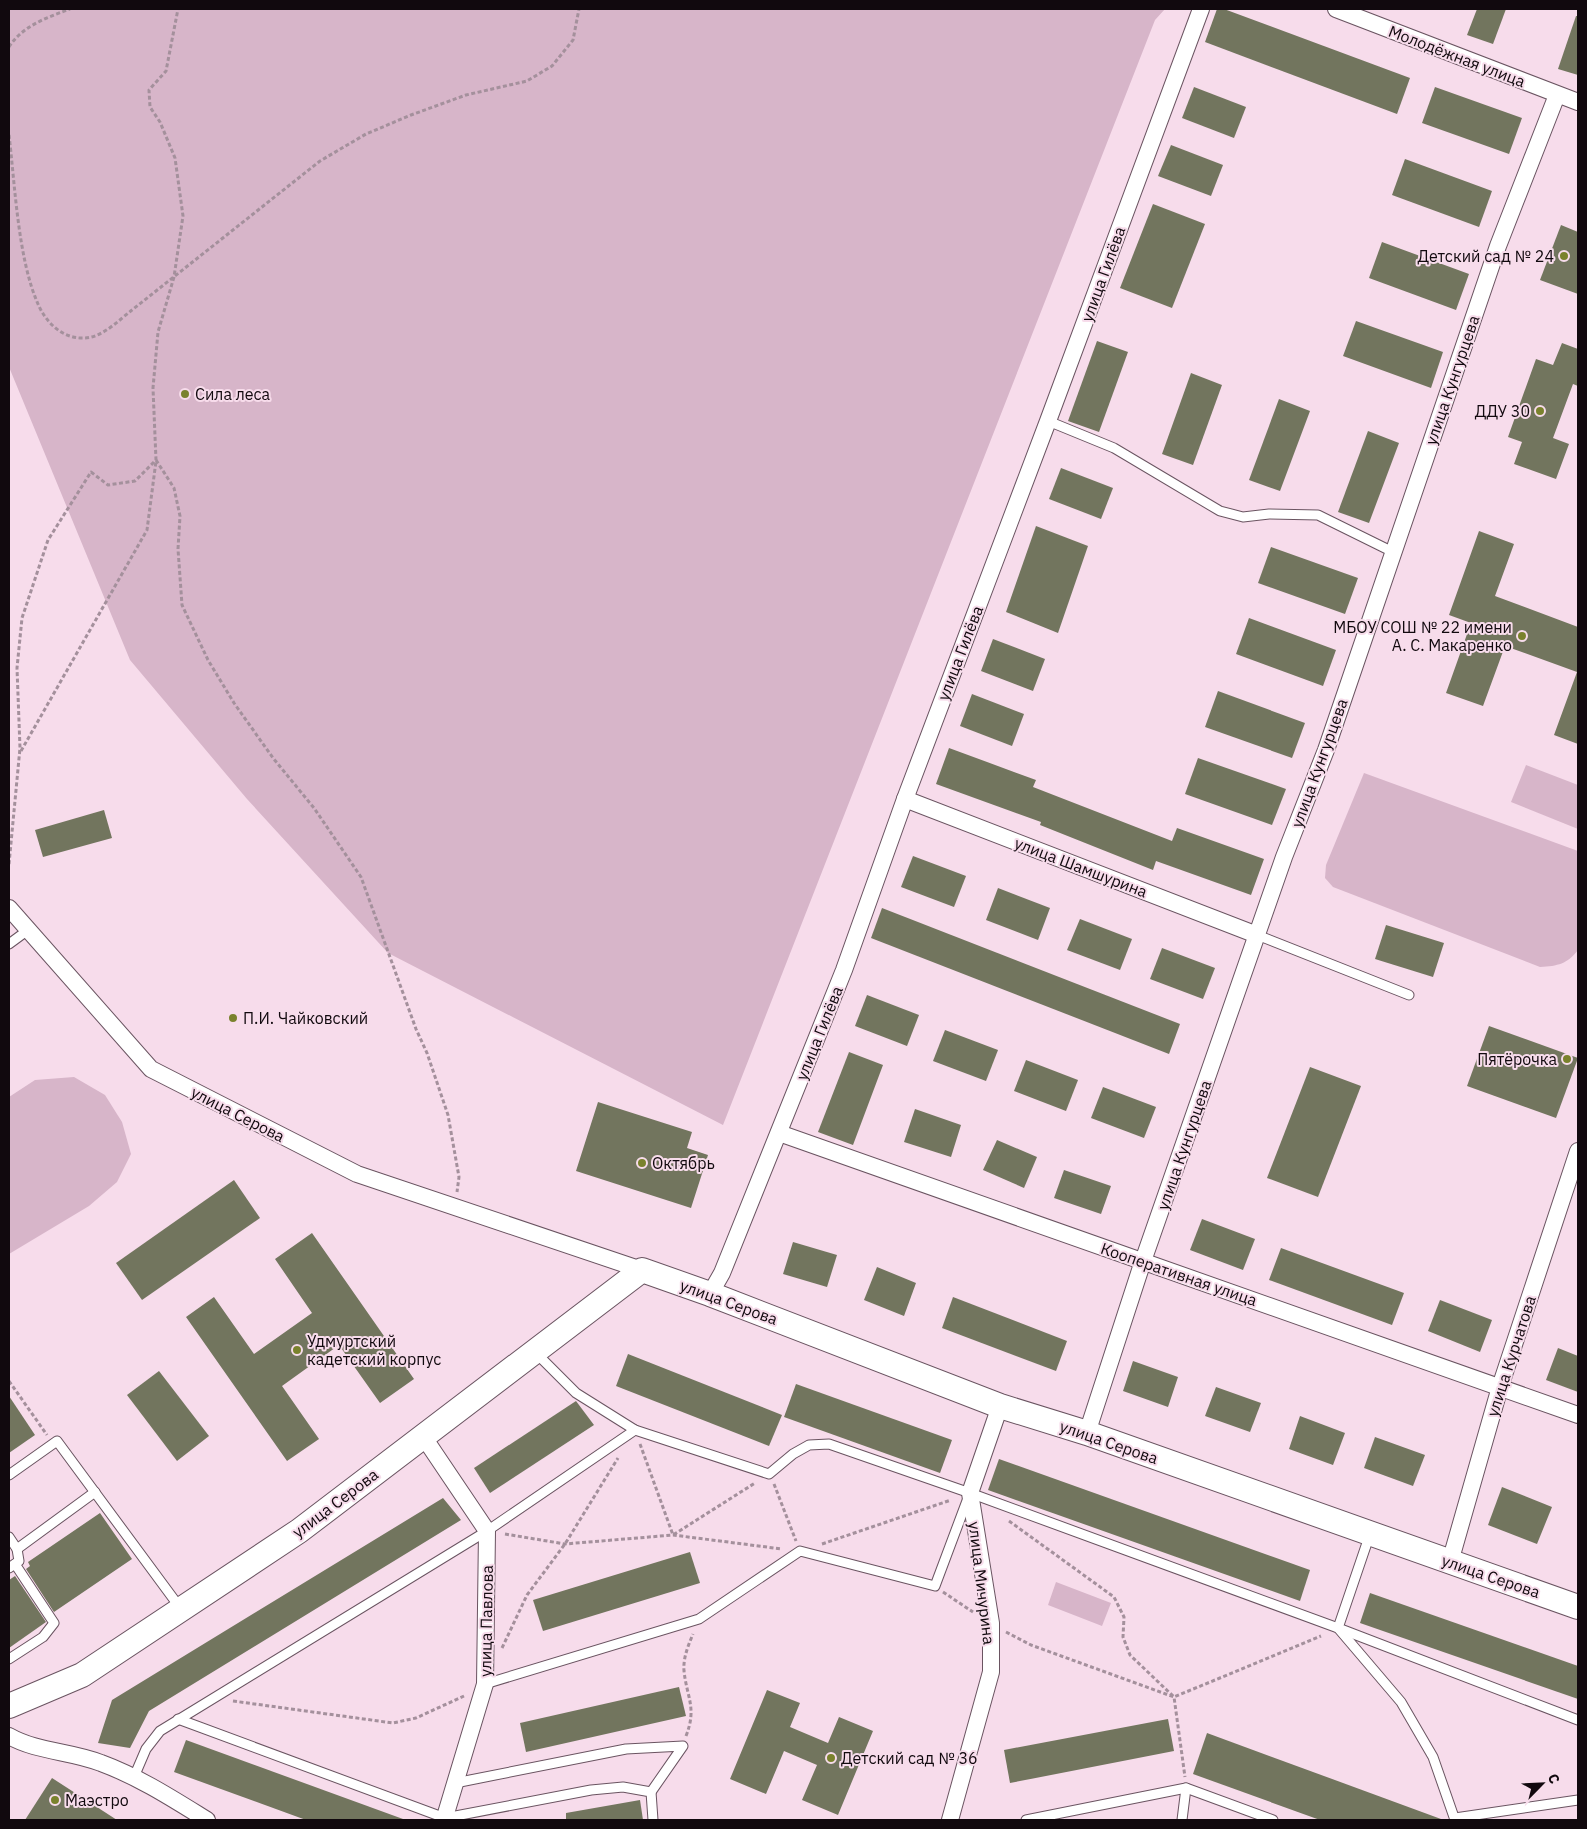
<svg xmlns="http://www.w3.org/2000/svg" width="1587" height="1829" font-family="'IBM Plex Sans',sans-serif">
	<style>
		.green { fill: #d7b5c9 }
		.building { fill: #72755e }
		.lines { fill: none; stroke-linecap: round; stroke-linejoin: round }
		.lane-casing { stroke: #6a5461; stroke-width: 11 }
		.street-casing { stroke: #6a5461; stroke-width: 18 }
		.secondary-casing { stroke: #6a5461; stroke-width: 26 }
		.path { stroke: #a4909c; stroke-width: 3; stroke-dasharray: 4 2.5; stroke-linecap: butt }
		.lane { stroke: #fff; stroke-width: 9 }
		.street { stroke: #fff; stroke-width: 16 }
		.secondary { stroke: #fff; stroke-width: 24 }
		.poi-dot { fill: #7a822d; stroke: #f7dceb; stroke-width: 2 }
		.labels { text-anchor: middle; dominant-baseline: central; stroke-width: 4; stroke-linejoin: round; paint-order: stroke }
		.street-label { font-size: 16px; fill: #11090e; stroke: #f7dceb }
		.poi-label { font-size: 16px; fill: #11090e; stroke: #f7dceb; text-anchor: start }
	</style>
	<rect width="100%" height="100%" fill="#f7dceb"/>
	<g class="green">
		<path d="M9 9H1165L1155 20 723 1125 388 953 247 799 130 660 9 367Z"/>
		<path d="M1526 765 1578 785V829L1511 802Z"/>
		<path d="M1364 773 1578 851V950C1567 964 1558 966 1540 967L1333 887 1325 878 1326 865Z"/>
		<path d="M74 1077 105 1095 122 1122 131 1154 117 1182 89 1206 9 1254V1097L35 1080Z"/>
		<path d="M1056 1582 1111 1603 1102 1626 1048 1605Z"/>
	</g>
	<g class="building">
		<path d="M1217 9H1224L1410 78 1397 114 1205 42Z"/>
		<path d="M1477 9H1506L1493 44 1467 35Z"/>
		<path d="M1576 16H1578V75L1558 69Z"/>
		<path d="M1194 87 1246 107 1234 138 1182 118Z"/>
		<path d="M1435 87 1522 118 1509 154 1422 123Z"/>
		<path d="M1171 145 1223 165 1211 196 1158 176Z"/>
		<path d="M1405 159 1492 191 1479 227 1392 195Z"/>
		<path d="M1153 204 1205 224 1172 308 1120 288Z"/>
		<path d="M1561 225 1578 232V294L1540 280Z"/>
		<path d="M1382 242 1469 274 1456 310 1369 278Z"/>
		<path d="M1356 321 1443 352 1431 388 1343 356Z"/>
		<path d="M1097 341 1128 352 1099 432 1068 421Z"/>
		<path d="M1562 343 1578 349V386L1573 384 1553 438 1569 444 1556 479 1514 464 1522 442 1508 437 1536 359 1553 365Z"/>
		<path d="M1191 373 1222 385 1193 465 1162 454Z"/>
		<path d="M1279 399 1310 411 1280 491 1249 480Z"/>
		<path d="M1368 431 1399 443 1369 523 1338 512Z"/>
		<path d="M1061 468 1113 488 1101 519 1049 499Z"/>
		<path d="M1036 526 1088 546 1058 633 1006 612Z"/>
		<path d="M1479 531 1514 544 1495 596 1578 627V744L1554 735 1577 672 1505 646 1483 706 1446 693 1471 623 1449 615Z"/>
		<path d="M1271 547 1358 578 1345 614 1258 583Z"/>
		<path d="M1249 618 1336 650 1323 686 1236 654Z"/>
		<path d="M993 639 1045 659 1033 691 981 671Z"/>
		<path d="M1218 691 1305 723 1292 758 1205 727Z"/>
		<path d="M972 694 1024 714 1012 746 960 726Z"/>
		<path d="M949 748 1036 780 1033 787 1172 841 1177 828 1264 859 1251 895 1156 861 1153 870 1040 825 1041 822 936 784Z"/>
		<path d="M1198 758 1286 789 1272 825 1185 794Z"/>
		<path d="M104 810 112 838 43 857 35 830Z"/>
		<path d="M913 856 966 876 954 907 901 887Z"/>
		<path d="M998 888 1050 908 1038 940 986 920Z"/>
		<path d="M882 908 1180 1024 1169 1054 871 938Z"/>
		<path d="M1080 919 1132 939 1120 970 1067 950Z"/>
		<path d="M1386 925 1444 943 1433 977 1375 959Z"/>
		<path d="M1162 948 1215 968 1203 999 1150 979Z"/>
		<path d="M867 995 919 1015 907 1046 855 1026Z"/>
		<path d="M1489 1026 1578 1058 1556 1118 1467 1086Z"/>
		<path d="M945 1030 998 1050 986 1081 933 1061Z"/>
		<path d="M849 1052 883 1065 853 1145 818 1132Z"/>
		<path d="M1026 1060 1078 1080 1066 1111 1014 1091Z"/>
		<path d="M1310 1067 1361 1086 1318 1197 1267 1178Z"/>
		<path d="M1103 1087 1156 1107 1144 1138 1091 1118Z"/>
		<path d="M598 1102 692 1132 687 1148 708 1155 691 1208 576 1171Z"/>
		<path d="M915 1109 961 1125 951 1157 904 1142Z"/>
		<path d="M997 1140 1037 1157 1024 1188 983 1170Z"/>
		<path d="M1064 1170 1111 1186 1101 1214 1054 1198Z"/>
		<path d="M234 1180 260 1218 142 1300 116 1263Z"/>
		<path d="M1202 1219 1255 1239 1243 1270 1190 1250Z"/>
		<path d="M312 1233 414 1379 380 1403 339 1345 282 1386 319 1439 287 1461 186 1317 214 1297 254 1354 312 1313 275 1259Z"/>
		<path d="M793 1242 837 1255 827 1287 783 1274Z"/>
		<path d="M1281 1248 1404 1293 1392 1325 1269 1280Z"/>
		<path d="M877 1267 916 1283 904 1316 864 1300Z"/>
		<path d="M953 1297 1067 1341 1056 1371 942 1328Z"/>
		<path d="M1440 1300 1492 1320 1480 1352 1428 1331Z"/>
		<path d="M1558 1348 1578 1356V1392L1546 1380Z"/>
		<path d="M628 1354 782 1415 769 1446 616 1386Z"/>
		<path d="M1133 1361 1178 1377 1168 1407 1123 1391Z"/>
		<path d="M159 1371 209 1436 177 1461 127 1395Z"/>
		<path d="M796 1384 952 1440 940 1473 784 1417Z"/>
		<path d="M1216 1387 1261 1403 1250 1432 1205 1416Z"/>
		<path d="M9 1396 35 1435 9 1453Z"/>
		<path d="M576 1401 594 1425 490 1493 474 1468Z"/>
		<path d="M1300 1416 1345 1433 1333 1465 1289 1449Z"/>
		<path d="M1375 1437 1425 1455 1413 1486 1364 1468Z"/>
		<path d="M999 1459 1310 1570 1300 1601 988 1490Z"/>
		<path d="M1502 1487 1552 1507 1537 1544 1488 1525Z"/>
		<path d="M443 1498 461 1520 149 1711 130 1748 98 1743 112 1700Z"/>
		<path d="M100 1513 132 1559 54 1612 26 1569 30 1566 28 1562Z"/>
		<path d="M690 1552 700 1583 543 1631 533 1600Z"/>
		<path d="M15 1576 46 1622 9 1648V1580Z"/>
		<path d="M1370 1593 1578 1666V1699L1360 1623Z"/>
		<path d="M679 1687 686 1716 526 1752 520 1723Z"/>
		<path d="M767 1690 800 1703 790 1727 828 1743 839 1717 873 1731 838 1815 802 1800 817 1765 784 1751 766 1794 730 1779Z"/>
		<path d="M1168 1719 1174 1751 1010 1783 1004 1750Z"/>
		<path d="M1207 1733 1441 1819V1820H1320L1193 1774Z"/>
		<path d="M186 1740 403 1819V1820H306L174 1772Z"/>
		<path d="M52 1778 117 1820H25Z"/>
		<path d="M640 1800 643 1820H566V1813Z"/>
	</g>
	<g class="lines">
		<defs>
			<g id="lane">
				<path d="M1048 421 1114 448 1220 511 1243 517 1269 514 1318 515 1393 552"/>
				<path d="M1257 935 1409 995"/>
				<path d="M9 944 28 930"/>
				<path d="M535 1352 576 1393 635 1430 769 1474 793 1454 809 1445 829 1444 970 1493 1338 1628 1401 1702 1433 1757 1455 1820"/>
				<path d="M9 1475 57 1441 181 1609"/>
				<path d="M1370 1534 1338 1628 1578 1720"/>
				<path d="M9 1537 17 1549"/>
				<path d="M9 1568 19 1561 17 1549 95 1492"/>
				<path d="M9 1659 43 1637 54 1623 15 1564"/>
				<path d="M485 1684 699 1619 800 1551 935 1586 968 1498"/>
				<path d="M178 1719 445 1818 591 1790 623 1787 651 1792 653 1820"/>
				<path d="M134 1777 146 1749 160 1731 487 1531 635 1430"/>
				<path d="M455 1783 626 1749 683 1746 651 1792"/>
				<path d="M1455 1818 1578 1800"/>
				<path d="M1026 1820 1186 1788 1273 1820"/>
				<path d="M1182 1820 1186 1788"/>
			</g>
			<g id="street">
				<path d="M1336 9 1578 102"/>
				<path d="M905 799 1257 935"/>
				<path d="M9 908 151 1069 357 1174 642 1270"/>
				<path d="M779 1133 1578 1415"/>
				<path d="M710 1294 722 1273 844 970 905 799 1048 421 1201 9"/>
				<path d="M1087 1433 1143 1261 1284 857 1326 750 1498 246 1557 95"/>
				<path d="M423 1436 487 1531 485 1684 444 1820"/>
				<path d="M1450 1562 1500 1387 1578 1151"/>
				<path d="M9 1736C37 1752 71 1751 101 1763 139 1777 173 1799 207 1820"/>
				<path d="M950 1820 991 1672V1623L970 1493 1000 1406"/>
			</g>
			<path id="secondary" d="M9 1706 82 1675 299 1531 642 1270 710 1294 1000 1406 1087 1433 1578 1607"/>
		</defs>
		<use href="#lane" class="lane-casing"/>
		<use href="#street" class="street-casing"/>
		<use href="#secondary" class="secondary-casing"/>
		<g class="path">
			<path d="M9 47C22 26 48 17 70 9"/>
			<path d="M9 135C15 185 18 259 38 304 46 323 63 339 84 338 102 338 119 320 132 310L320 161 366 134 411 115 466 95 527 81 552 66 573 40 579 9"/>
			<path d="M156 460 174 488 180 516 178 549 182 605 208 660 234 703 273 758 314 808 361 877 416 1029 427 1053 448 1115 459 1177 457 1192"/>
			<path d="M21 751 147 530 156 461"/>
			<path d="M9 864 20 748 17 668 22 618 48 540 91 472 108 485 135 481 156 460 153 388 158 332 174 277 183 216 175 158 160 122 150 107 149 90 166 71 178 9"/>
			<path d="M9 1381 47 1435"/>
			<path d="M640 1444 673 1535 755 1483"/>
			<path d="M774 1484 796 1541"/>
			<path d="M1009 1521 1114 1597 1124 1617 1123 1637 1130 1655 1174 1697 1321 1636"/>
			<path d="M505 1534 565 1544 673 1535 782 1549"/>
			<path d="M822 1544 951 1500"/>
			<path d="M943 1592 973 1612"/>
			<path d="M1006 1632 1031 1645 1174 1697 1185 1777"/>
			<path d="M502 1648 527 1595 565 1544 618 1458"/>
			<path d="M233 1701 393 1723 416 1718 464 1696"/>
			<path d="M686 1736C697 1708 687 1698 684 1671 683 1658 688 1646 693 1634"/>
		</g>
		<use href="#lane" class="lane"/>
		<use href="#street" class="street"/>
		<use href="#secondary" class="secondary"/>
	</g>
	<g class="poi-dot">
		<circle cx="1564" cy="256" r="5"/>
		<circle cx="185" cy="394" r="5"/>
		<circle cx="1540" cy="411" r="5"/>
		<circle cx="1522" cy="636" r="5"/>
		<circle cx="233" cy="1018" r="5"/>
		<circle cx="1567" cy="1059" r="5"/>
		<circle cx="642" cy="1163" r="5"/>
		<circle cx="297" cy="1350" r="5"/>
		<circle cx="831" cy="1758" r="5"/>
		<circle cx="55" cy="1800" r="5"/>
	</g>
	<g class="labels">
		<g class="street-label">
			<text transform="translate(1457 56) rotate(21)">Молодёжная улица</text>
			<text transform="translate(1103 274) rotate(-70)">улица Гилёва</text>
			<text transform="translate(1452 380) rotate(-71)">улица Кунгурцева</text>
			<text transform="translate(960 653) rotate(-69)">улица Гилёва</text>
			<text transform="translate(1319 763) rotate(-70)">улица Кунгурцева</text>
			<text transform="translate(1081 867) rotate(21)">улица Шамшурина</text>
			<text transform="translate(819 1033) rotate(-68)">улица Гилёва</text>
			<text transform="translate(238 1114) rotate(27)">улица Серова</text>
			<text transform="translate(1184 1145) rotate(-71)">улица Кунгурцева</text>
			<text transform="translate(1179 1274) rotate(19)">Кооперативная улица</text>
			<text transform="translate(729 1302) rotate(20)">улица Серова</text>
			<text transform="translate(1511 1356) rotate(-72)">улица Курчатова</text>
			<text transform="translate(1109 1442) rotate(19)">улица Серова</text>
			<text transform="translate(335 1503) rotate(-37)">улица Серова</text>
			<text transform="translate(1491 1576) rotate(19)">улица Серова</text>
			<text transform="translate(982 1583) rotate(83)">улица Мичурина</text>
			<text transform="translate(486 1621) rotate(-89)">улица Павлова</text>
		</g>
		<g class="poi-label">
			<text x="1554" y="256" text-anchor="end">Детский сад № 24</text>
			<text x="195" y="394">Сила леса</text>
			<text x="1530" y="411" text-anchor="end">ДДУ 30</text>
			<text x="1512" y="627" text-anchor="end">МБОУ СОШ № 22 имени<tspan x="1512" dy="18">А. С. Макаренко</tspan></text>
			<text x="243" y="1018">П.И. Чайковский</text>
			<text x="1557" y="1059" text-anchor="end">Пятёрочка</text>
			<text x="652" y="1163">Октябрь</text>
			<text x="307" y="1341">Удмуртский<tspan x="307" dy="18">кадетский корпус</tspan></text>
			<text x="841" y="1758">Детский сад № 36</text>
			<text x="65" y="1800">Маэстро</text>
		</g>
	</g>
	<rect width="1587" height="1829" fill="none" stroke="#11090e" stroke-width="20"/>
	<g transform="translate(1542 1784) rotate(66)" stroke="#f7dceb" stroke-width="4" paint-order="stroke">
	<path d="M0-4L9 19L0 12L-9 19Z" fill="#11090e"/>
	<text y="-8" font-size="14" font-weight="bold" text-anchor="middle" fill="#11090e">С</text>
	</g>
</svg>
